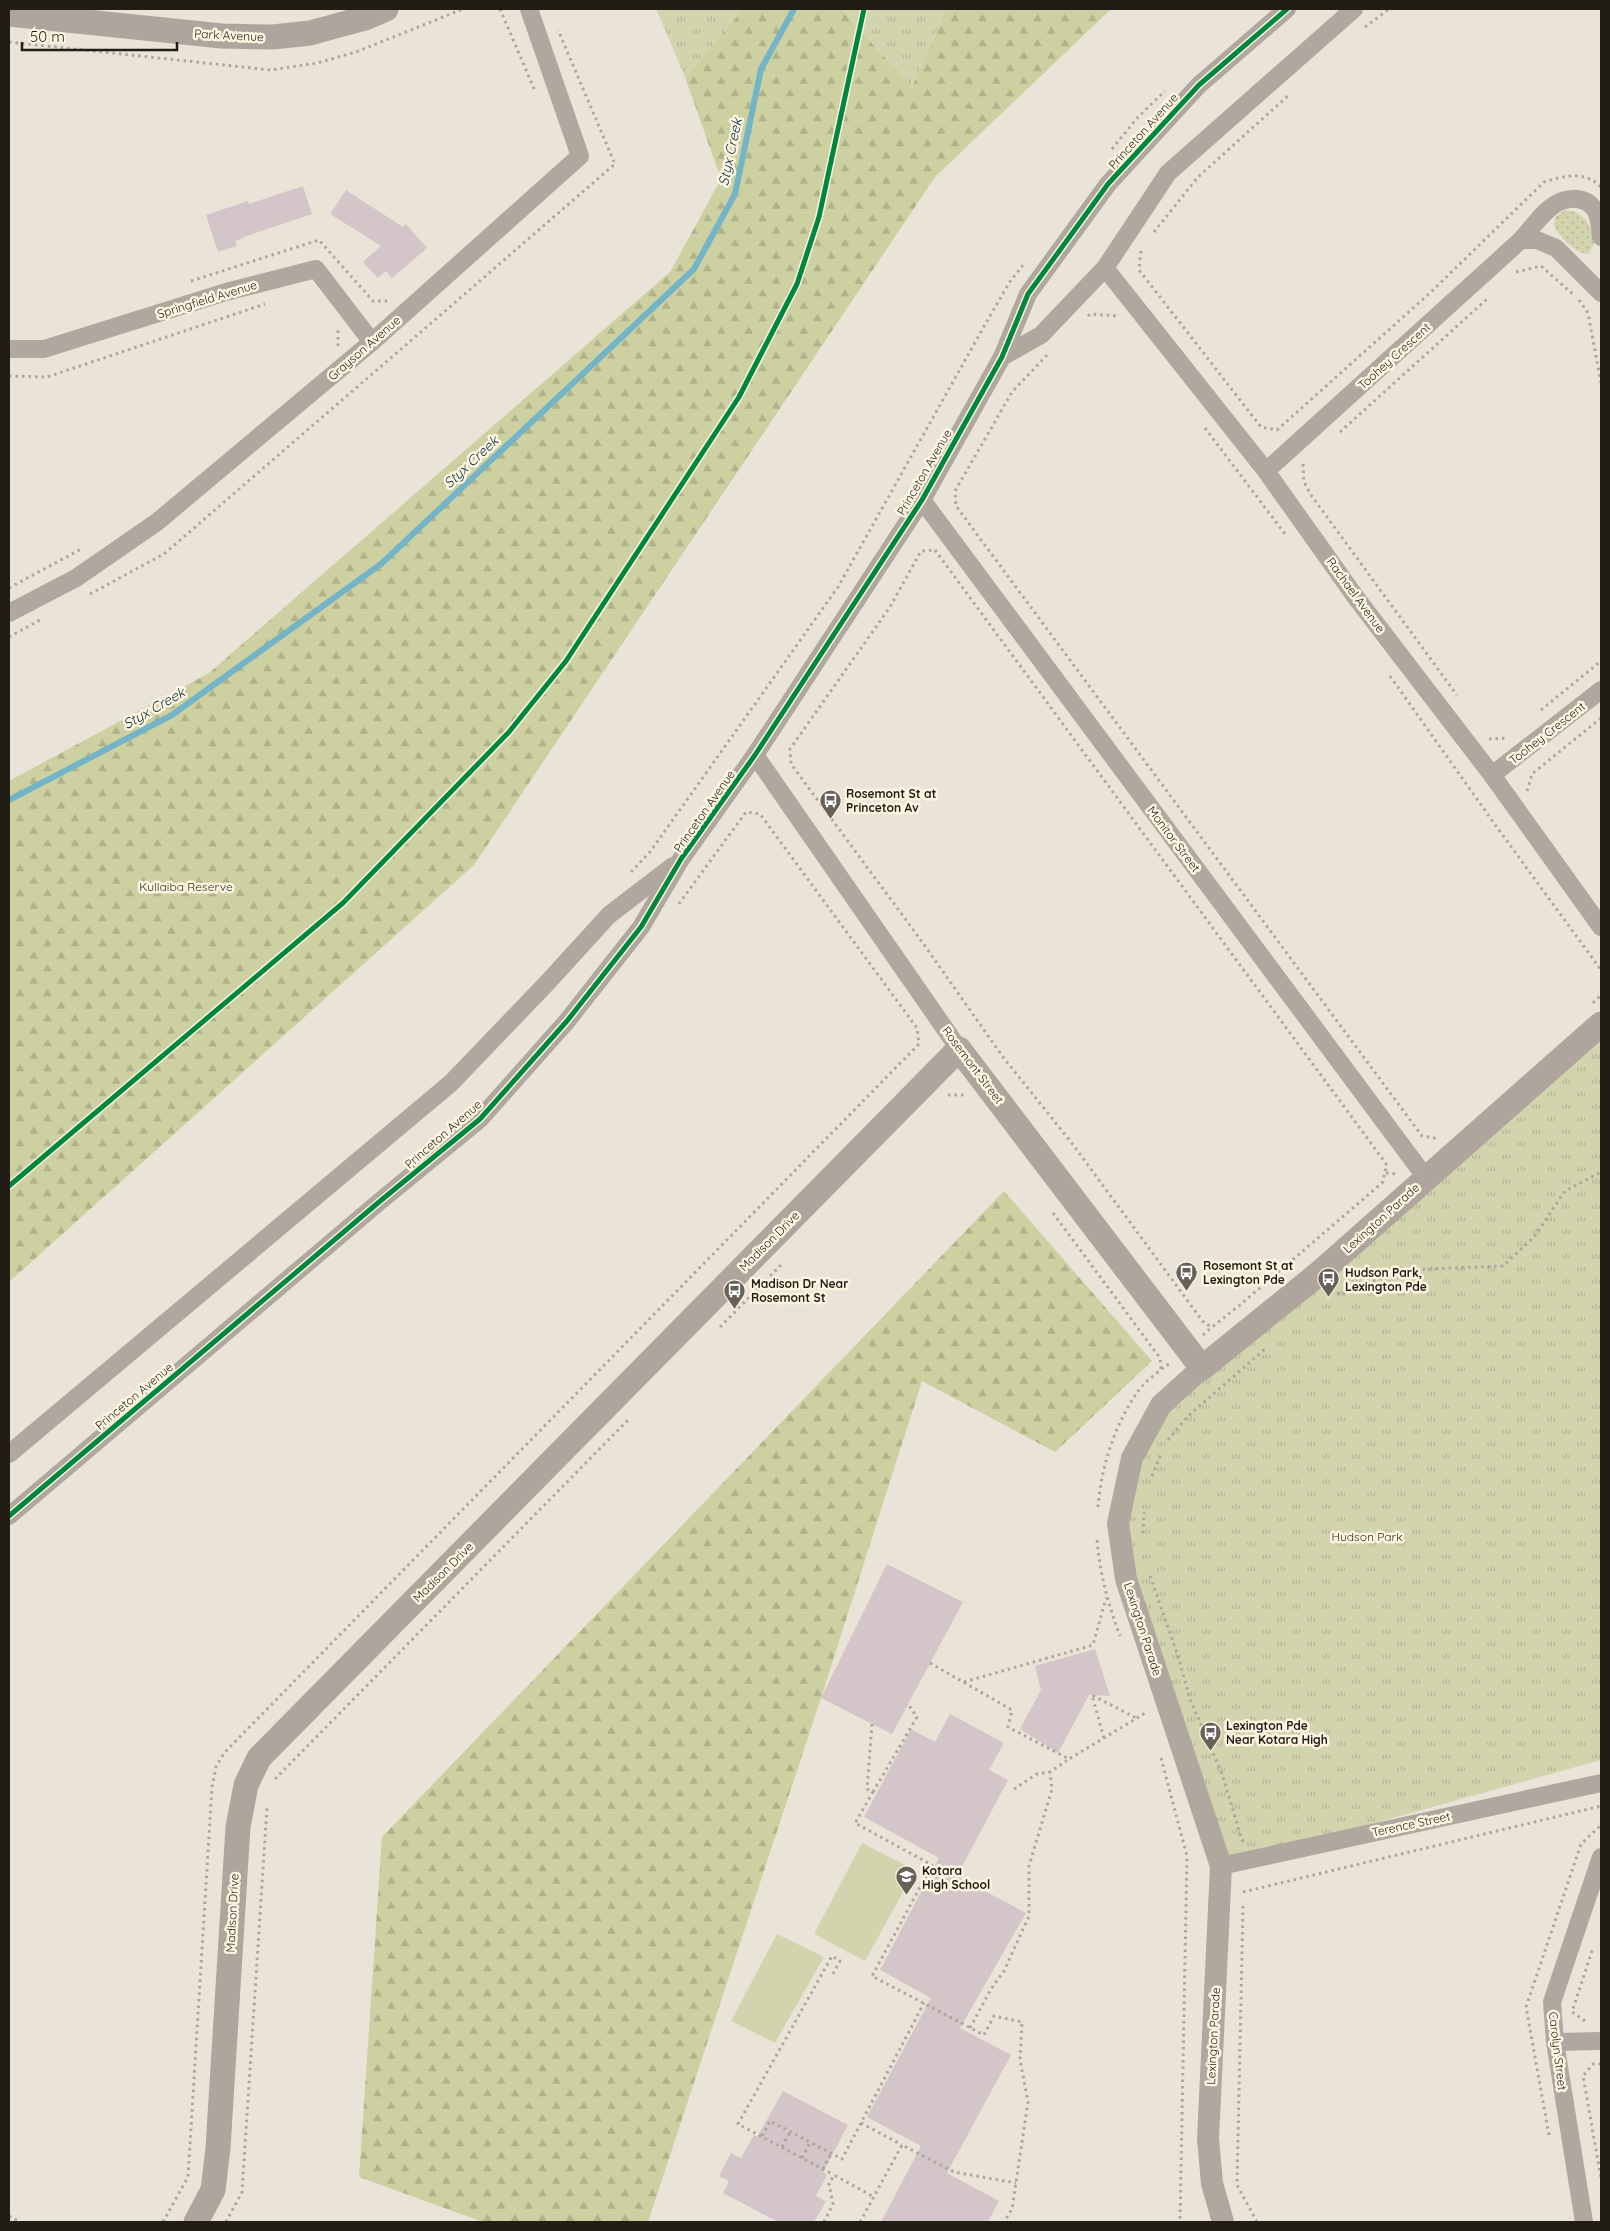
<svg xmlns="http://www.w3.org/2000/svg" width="1610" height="2231" font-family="Quicksand,sans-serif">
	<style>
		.grass { fill: url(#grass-dots) }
		.forest { fill: url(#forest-firs) }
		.park { fill: url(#park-tufts) }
		.pitch { fill: #d2d4ae }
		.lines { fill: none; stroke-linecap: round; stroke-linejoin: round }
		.stream { stroke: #74b4c9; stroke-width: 6 }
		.building { fill: #d4c5c9 }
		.path { stroke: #ada59e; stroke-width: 3; stroke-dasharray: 2.5 4; stroke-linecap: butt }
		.minor { stroke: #b0a79f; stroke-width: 18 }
		.tertiary { stroke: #b0a79f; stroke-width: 22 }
		.secondary { stroke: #afa59c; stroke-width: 25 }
		.cycleway-casing { stroke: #fef4e2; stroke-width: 8 }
		.cycleway { stroke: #00873e; stroke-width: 5 }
		.labels { text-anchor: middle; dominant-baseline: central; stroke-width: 5; stroke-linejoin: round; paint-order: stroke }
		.street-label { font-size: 12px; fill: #211c14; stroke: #fef4e2 }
		.poi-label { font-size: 12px; font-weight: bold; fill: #211c14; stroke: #fef4e2; text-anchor: start }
		.park-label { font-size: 12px; fill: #303312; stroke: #fef4e2 }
		.water-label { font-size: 14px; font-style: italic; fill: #04313f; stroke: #fef4e2 }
	</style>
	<defs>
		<pattern id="grass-dots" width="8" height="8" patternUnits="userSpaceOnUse" patternTransform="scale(1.25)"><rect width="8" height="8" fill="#d2d4ae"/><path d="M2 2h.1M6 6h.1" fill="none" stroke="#b4b595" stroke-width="1.8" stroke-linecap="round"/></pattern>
		<pattern id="forest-firs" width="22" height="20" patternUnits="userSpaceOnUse" patternTransform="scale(1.25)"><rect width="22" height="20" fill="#cdd0a0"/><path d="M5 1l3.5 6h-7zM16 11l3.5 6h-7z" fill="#b0b289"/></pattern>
		<pattern id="park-tufts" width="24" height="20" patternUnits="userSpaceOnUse" patternTransform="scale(1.25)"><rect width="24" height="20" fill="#d2d4ae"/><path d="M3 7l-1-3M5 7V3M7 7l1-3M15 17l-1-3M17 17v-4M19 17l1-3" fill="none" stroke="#b4b595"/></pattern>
	</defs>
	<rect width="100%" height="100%" fill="#eae4d8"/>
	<path class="grass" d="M1565 210C1585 212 1589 223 1595 241L1589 254C1576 254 1561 238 1554 227L1555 217Z"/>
	<g class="forest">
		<path d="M743 9H841L912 87 946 9H1111L935 177 474 865 9 1282V781L209 673 670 272 721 179 685 77Z"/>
		<path d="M1004 1191 1152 1361 1055 1452 922 1381 821 1698 648 2222H483L359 2177 382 1837Z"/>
	</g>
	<g class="park">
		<path d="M656 9H743L685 77Z"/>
		<path d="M841 9H946L912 87Z"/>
		<path d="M1601 1024V1760L1221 1866 1118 1523 1161 1405Z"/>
	</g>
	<g class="pitch">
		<path d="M862 1843 915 1870 865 1961 814 1934Z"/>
		<path d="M777 1934 824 1957 775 2043 731 2021Z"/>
	</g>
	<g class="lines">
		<path class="stream" d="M9 800 172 715 381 564 694 269 735 194 761 69 794 9"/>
	</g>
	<g class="building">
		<path d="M303 186 312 214 244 237V238L235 241 237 246 218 252 206 215 248 201 249 204Z"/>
		<path d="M346 190 403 227 406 224 427 248 392 278 386 271 378 278 363 262 381 246 330 214Z"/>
		<path d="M887 1564 963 1602 892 1734 821 1698Z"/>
		<path d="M1095 1649 1110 1696 1089 1695 1058 1753 1020 1729 1041 1690 1035 1666Z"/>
		<path d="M950 1714 1004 1743 989 1770 1008 1780 957 1876 1026 1913 960 2028 1011 2055 947 2173 999 2201 988 2222H881L921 2146 867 2117 931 1998 880 1970 939 1858 864 1817 911 1729 935 1742Z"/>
		<path d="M783 2091 848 2125 823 2172 827 2175 816 2196 826 2201 814 2222H778L723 2193 729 2181 719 2176 731 2153 741 2158 754 2135 757 2137Z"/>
	</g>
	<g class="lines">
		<g class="path">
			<path d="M500 9 535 91"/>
			<path d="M1365 27 1389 9"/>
			<path d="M9 42 271 70 317 63 356 52 463 9"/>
			<path d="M1112 149 1138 117 1165 91"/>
			<path d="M1154 232 1198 177 1290 94"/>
			<path d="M1141 251 1139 270 1261 427 1277 430 1431 292 1544 182C1564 176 1585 170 1601 187"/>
			<path d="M1516 272 1541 266 1575 296"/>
			<path d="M191 281 319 240 373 301H389"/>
			<path d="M1579 300 1588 313 1601 383"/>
			<path d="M1088 316 1090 314 1118 316"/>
			<path d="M338 346V330"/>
			<path d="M1047 355 1012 392 955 491 956 506 1422 1136 1435 1138 1438 1135"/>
			<path d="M9 376 47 377 265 304"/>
			<path d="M1205 428 1285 534"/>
			<path d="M1340 432 1487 299"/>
			<path d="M1303 464 1304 482 1311 495 1457 695"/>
			<path d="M935 550 1387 1165 1382 1183 1240 1305 1212 1327 1204 1323 1071 1142 1003 1057 920 939 791 764 790 749 890 607 921 551Z"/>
			<path d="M9 588 83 548"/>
			<path d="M90 594 164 554 615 164 558 30"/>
			<path d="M9 637 40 620"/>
			<path d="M1390 676 1496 826 1601 970"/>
			<path d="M1541 710 1601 661"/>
			<path d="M1489 739 1507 738"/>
			<path d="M1527 791 1532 774 1601 718"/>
			<path d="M631 872 650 852 838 587 982 330 1009 283 1023 265"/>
			<path d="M1593 1003 1601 995"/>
			<path d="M948 1095H966"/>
			<path d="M1386 1173 1398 1174"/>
			<path d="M1053 1213 1160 1358 1161 1369"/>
			<path d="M1333 1288 1340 1295 1401 1270 1503 1266 1534 1237 1565 1191 1601 1172"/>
			<path d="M720 1327 784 1262"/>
			<path d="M1203 1335 1212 1327"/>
			<path d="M1168 1440 1188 1416 1265 1349"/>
			<path d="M1152 1476 1161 1454"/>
			<path d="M1098 1507C1101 1468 1114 1427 1136 1394 1144 1382 1158 1372 1170 1363"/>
			<path d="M1143 1533 1144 1512"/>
			<path d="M1097 1540C1100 1574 1108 1604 1120 1636"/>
			<path d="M1150 1576 1178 1656 1190 1699 1222 1774 1242 1840 1245 1842"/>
			<path d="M930 1663 1012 1710 1008 1727 1069 1759 1147 1712"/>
			<path d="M964 1682 1093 1645 1106 1598"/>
			<path d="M872 1724 867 1789 873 1792 855 1823 932 1865 872 1976 984 2035 994 2016 1022 2022 1020 2060 1028 2102 1012 2209 1004 2222"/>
			<path d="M1104 1738 1092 1695 1136 1718"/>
			<path d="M1161 1758 1187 1856 1180 2222"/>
			<path d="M275 1779 628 1420"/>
			<path d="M1014 1789 1037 1774 1050 1772"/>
			<path d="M873 1792 917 1717 908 1704"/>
			<path d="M1243 1892 1601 1806"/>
			<path d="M1243 1906 1237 2185 1257 2222"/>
			<path d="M833 1974 840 1961 832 1956 738 2124 834 2175"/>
			<path d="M1585 2021 1572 2012 1593 1948"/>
			<path d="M970 2028 991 1989 1004 1971 1029 1916V1866L1052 1789 1050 1772 1069 1759"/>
			<path d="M1601 2064H1593L1583 2076 1601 2178"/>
			<path d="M861 2123 902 2145"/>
			<path d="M1549 2135 1526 2007 1581 1844 1601 1825"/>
			<path d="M762 2136 770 2121 842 2159 924 2003"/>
			<path d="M782 2147 790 2132"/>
			<path d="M802 2158 810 2143"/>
			<path d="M823 2169 831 2154"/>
			<path d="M9 2216 20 2222"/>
			<path d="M163 2222 188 2177 212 1787 216 1767 224 1753 919 1044 917 1028 760 814 746 812 678 905"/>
			<path d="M226 2222 242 2192 267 1808"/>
			<path d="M824 2222 833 2204 829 2184 834 2175 874 2197"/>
			<path d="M860 2222 902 2145 954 2172 1016 2183"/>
		</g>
		<g class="minor">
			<path d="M1521 240C1530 230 1539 217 1550 208 1563 197 1584 194 1595 210 1600 217 1600 229 1601 237"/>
			<path d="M1105 268 1266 471 1357 599 1492 775 1601 927"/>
			<path d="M9 349H44L226 292 316 269 372 342"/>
			<path d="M1002 357 1041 335 1105 268 1168 173 1354 9"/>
			<path d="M1266 471 1521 240H1537L1556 248 1601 293"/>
			<path d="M922 500 1426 1178"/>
			<path d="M9 613 76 578 157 522 372 342 580 156 529 9"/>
			<path d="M755 755 959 1049"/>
			<path d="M1492 775 1601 690"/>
			<path d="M9 1454 451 1083 547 983 609 915 673 866"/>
			<path d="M9 1516 379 1202 480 1119 567 1021 641 927 681 859 755 755 922 500 1002 357 1028 294 1108 184 1199 85 1287 9"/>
			<path d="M1221 1866 1601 1783"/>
			<path d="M1555 2042 1601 2041"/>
			<path d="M1584 2222 1555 2042 1552 2002 1601 1857"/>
		</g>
		<path class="tertiary" d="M1202 1368 1161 1405 1132 1458 1118 1523 1126 1579 1221 1866 1208 2139 1212 2183 1223 2222"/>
		<g class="secondary">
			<path d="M9 14 222 36 273 37 310 33 365 18 386 9"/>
			<path d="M196 2222 213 2190 218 2148 238 1827 246 1785 259 1758 959 1049 1202 1368 1317 1275 1601 1024"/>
		</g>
		<defs>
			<g id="cycleway">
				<path d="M9 1186 343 903 509 732 566 661 739 397 797 284 819 217 864 9"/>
				<path d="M9 1516 379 1202 480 1119 567 1021 641 927 681 859 755 755 922 500 1002 357 1028 294 1108 184 1199 85 1287 9"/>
			</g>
		</defs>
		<use href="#cycleway" class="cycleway-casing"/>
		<use href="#cycleway" class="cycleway"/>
	</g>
	<defs>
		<symbol id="bus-pin" viewBox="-11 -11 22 30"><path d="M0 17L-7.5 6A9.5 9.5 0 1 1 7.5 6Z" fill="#676259" stroke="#fef4e2"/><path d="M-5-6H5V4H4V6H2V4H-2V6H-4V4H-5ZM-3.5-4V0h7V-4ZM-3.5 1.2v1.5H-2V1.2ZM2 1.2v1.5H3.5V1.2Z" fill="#fff"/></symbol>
		<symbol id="school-pin" viewBox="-11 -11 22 30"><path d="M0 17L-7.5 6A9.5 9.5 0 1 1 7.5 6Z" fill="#676259" stroke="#fef4e2"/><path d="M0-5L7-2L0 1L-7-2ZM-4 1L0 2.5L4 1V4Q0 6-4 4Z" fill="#fff"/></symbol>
	</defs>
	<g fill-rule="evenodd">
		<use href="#bus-pin" x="818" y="788" width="25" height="34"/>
		<use href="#bus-pin" x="1174" y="1260" width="25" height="34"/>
		<use href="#bus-pin" x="1316" y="1266" width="25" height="34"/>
		<use href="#bus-pin" x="722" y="1278" width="25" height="34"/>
		<use href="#bus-pin" x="1198" y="1720" width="25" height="34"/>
		<use href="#school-pin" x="894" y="1864" width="25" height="34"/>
	</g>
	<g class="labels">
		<g class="street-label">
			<text transform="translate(229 35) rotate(3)">Park Avenue</text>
			<text transform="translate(1143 131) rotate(-48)">Princeton Avenue</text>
			<text transform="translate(207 299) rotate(-17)">Springfield Avenue</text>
			<text transform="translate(364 348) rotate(-41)">Grayson Avenue</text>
			<text transform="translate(1394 356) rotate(-42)">Toohey Crescent</text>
			<text transform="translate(924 472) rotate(-60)">Princeton Avenue</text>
			<text transform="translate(1356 595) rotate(54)">Rachael Avenue</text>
			<text transform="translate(1547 733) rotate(-38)">Toohey Crescent</text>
			<text transform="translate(704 811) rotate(-55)">Princeton Avenue</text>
			<text transform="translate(1174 839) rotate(53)">Monitor Street</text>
			<text transform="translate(973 1065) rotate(53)">Rosemont Street</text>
			<text transform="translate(443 1134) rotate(-41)">Princeton Avenue</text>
			<text transform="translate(1381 1218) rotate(-42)">Lexington Parade</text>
			<text transform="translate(769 1241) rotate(-45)">Madison Drive</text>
			<text transform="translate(134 1396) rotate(-40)">Princeton Avenue</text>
			<text transform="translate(443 1572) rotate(-45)">Madison Drive</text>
			<text transform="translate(1143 1629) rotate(72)">Lexington Parade</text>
			<text transform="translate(1411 1824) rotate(-12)">Terence Street</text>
			<text transform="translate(232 1913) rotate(-87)">Madison Drive</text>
			<text transform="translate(1213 2036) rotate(-87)">Lexington Parade</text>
			<text transform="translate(1558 2051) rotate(83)">Carolyn Street</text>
		</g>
		<g class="poi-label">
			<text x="846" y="793">Rosemont St at<tspan x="846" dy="14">Princeton Av</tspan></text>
			<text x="1203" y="1265">Rosemont St at<tspan x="1203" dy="14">Lexington Pde</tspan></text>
			<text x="1345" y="1272">Hudson Park,<tspan x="1345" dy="14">Lexington Pde</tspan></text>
			<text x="751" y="1283">Madison Dr Near<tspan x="751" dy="14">Rosemont St</tspan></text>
			<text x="1226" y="1725">Lexington Pde<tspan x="1226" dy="14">Near Kotara High</tspan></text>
			<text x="922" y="1870">Kotara<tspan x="922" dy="14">High School</tspan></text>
		</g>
		<g class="park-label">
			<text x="186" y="886">Kullaiba Reserve</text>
			<text x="1367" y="1536">Hudson Park</text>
		</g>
		<g class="water-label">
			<text transform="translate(730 152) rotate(-78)">Styx Creek</text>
			<text transform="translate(471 462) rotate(-43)">Styx Creek</text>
			<text transform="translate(154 708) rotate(-30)">Styx Creek</text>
		</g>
	</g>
	<rect width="1610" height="2231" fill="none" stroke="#211c14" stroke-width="20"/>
	<path d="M22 42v8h155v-8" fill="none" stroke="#211c14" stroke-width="2.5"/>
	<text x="30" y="42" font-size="15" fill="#211c14" stroke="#fef4e2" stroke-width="4" paint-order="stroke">50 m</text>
</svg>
